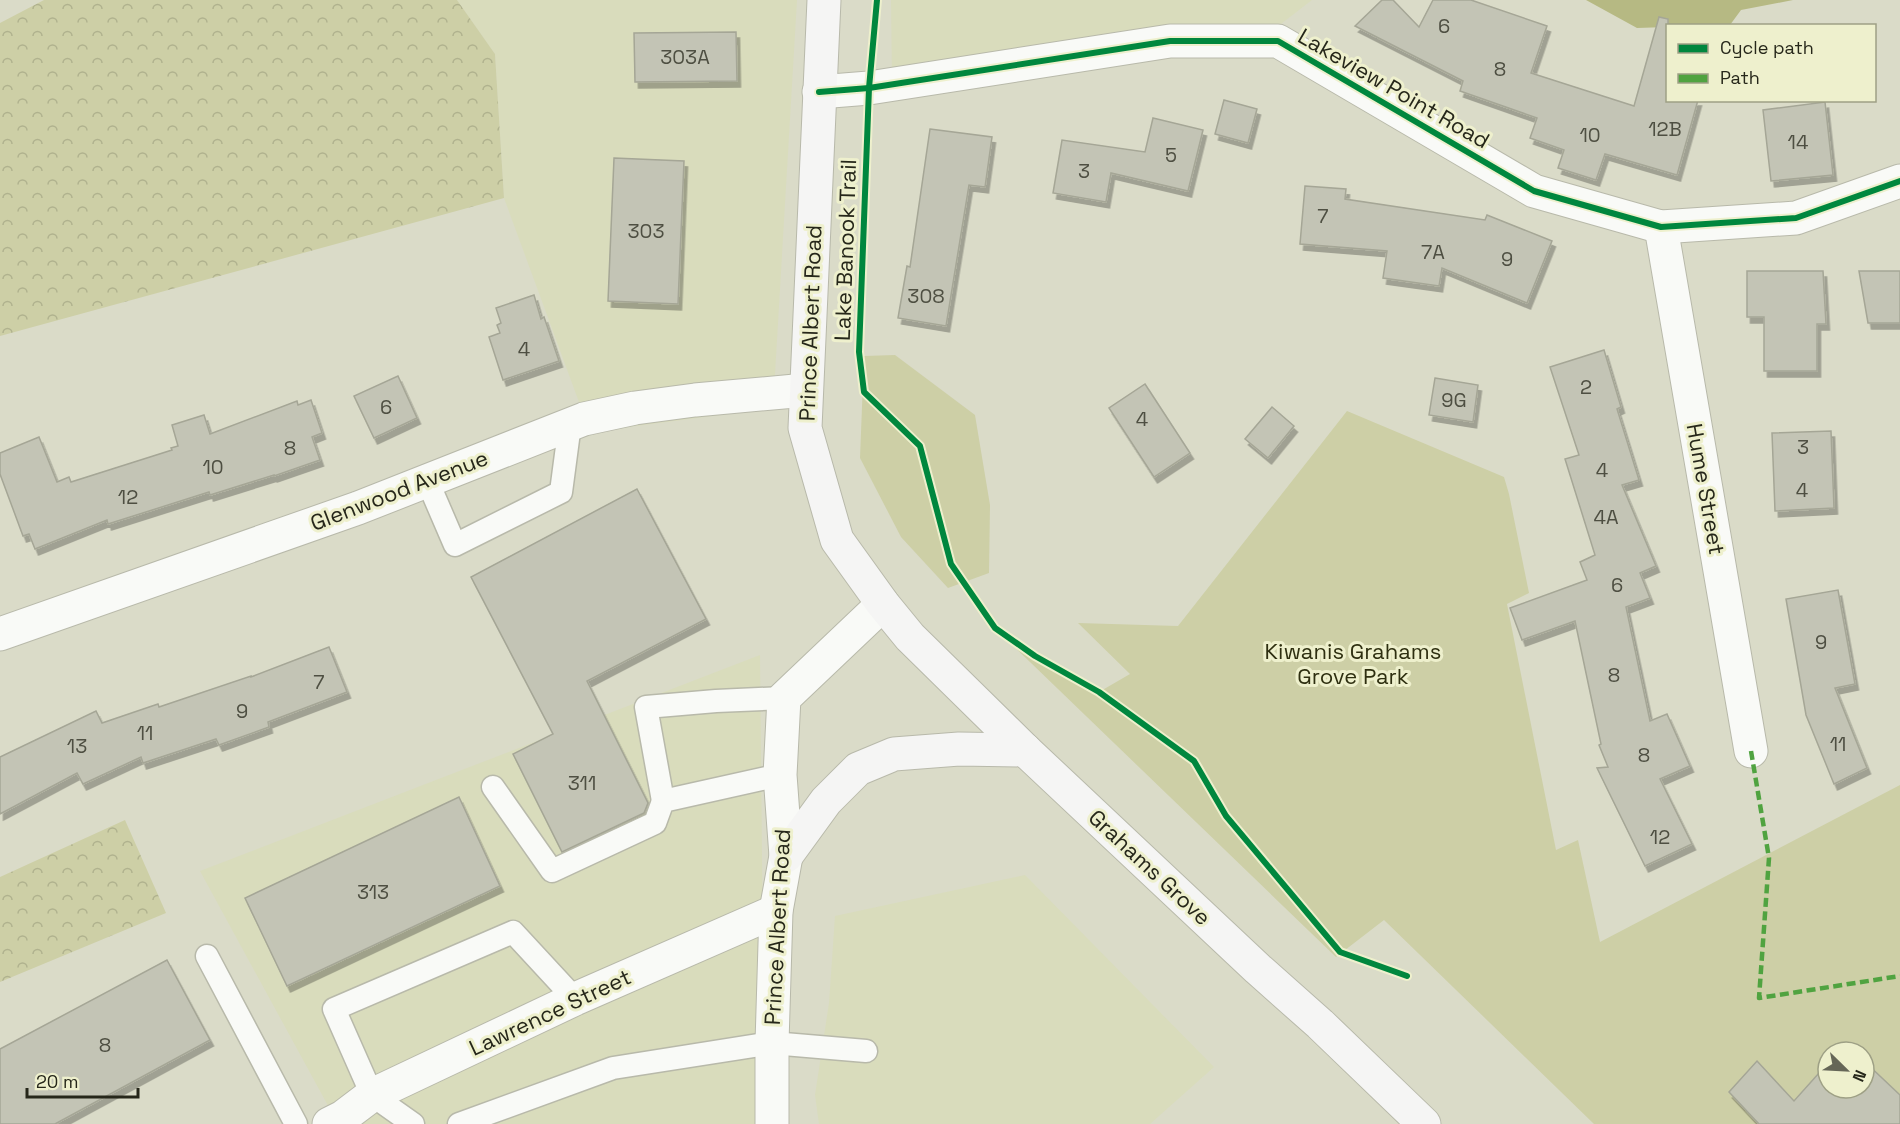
<svg xmlns="http://www.w3.org/2000/svg" width="1900" height="1124" font-family="'Space Grotesk',sans-serif">
	<style>
		.built { fill: #d9dcbc }
		.forest { fill: url(#forest-crowns) }
		.park { fill: #cdcfa6; fill-rule: evenodd }
		.water { fill: #b6b983 }
		.building { fill: #c3c4b5; stroke: #a5a696; stroke-width: 1.5; filter: url(#shadow) }
		.lines { fill: none; stroke-linecap: round; stroke-linejoin: round }
		.lane-casing { stroke: #b8b9aa; stroke-width: 25 }
		.street-casing { stroke: #b8b9aa; stroke-width: 35 }
		.secondary-casing { stroke: #b8b9aa; stroke-width: 35 }
		.lane { stroke: #f9faf7; stroke-width: 22 }
		.street { stroke: #f9faf7; stroke-width: 33 }
		.secondary { stroke: #f5f5f4; stroke-width: 33 }
		.quiet { stroke: #50a340; stroke-width: 4.5; stroke-dasharray: 9 4.5; stroke-linecap: butt }
		.cycleway-casing { stroke: #eef0cd; stroke-width: 10 }
		.cycleway { stroke: #00873e; stroke-width: 6 }
		.labels { text-anchor: middle; dominant-baseline: central; stroke-width: 6; stroke-linejoin: round; paint-order: stroke }
		.number-label { font-size: 20px; fill: #4e4f42 }
		.street-label { font-size: 22px; fill: #26271a; stroke: #eef0cd }
		.park-label { font-size: 22px; fill: #2e2f10; stroke: #eef0cd }
	</style>
	<defs>
		<pattern id="forest-crowns" width="20" height="18" patternUnits="userSpaceOnUse" patternTransform="scale(1.5)"><rect width="20" height="18" fill="#cdcfa6"/><path d="M2 6a3 3 0 1 1 6 0M12 15a3 3 0 1 1 6 0" fill="none" stroke="#b0b28e"/></pattern>
		<filter id="shadow"><feDropShadow dx="3.5" dy="6" stdDeviation="0" flood-color="#0004"/></filter>
	</defs>
	<rect width="100%" height="100%" fill="#dadbc8"/>
	<g class="built">
		<path d="M457 0H797L773 408 590 432 504 198 495 54Z"/>
		<path d="M891 0H1312L1277 27 892 83Z"/>
		<path d="M760 655 764 1059 773 1124H338L200 871Z"/>
		<path d="M1025 875 1214 1067 1150 1124H819L815 1095 829 1003 835 916Z"/>
	</g>
	<g class="forest">
		<path d="M44 0H457L495 54 504 198 0 336V23Z"/>
		<path d="M125 820 166 913 0 982V877Z"/>
	</g>
	<g class="park">
		<path d="M895 355 975 415 990 505 989 573 948 588 901 537 860 458 864 356Z"/>
		<path d="M1347 411 1504 477 1509 494 1529 593 1507 604 1556 850 1578 840 1600 942 1900 785V1124H1594L1384 920 1336 957 976 610 995 628 1099 692 1130 674 1078 623 1178 626ZM1828 1052H1864V1088H1828Z"/>
	</g>
	<path class="water" d="M1586 0H1793L1741 10 1730 25 1668 26 1667 27 1637 28Z"/>
	<g class="building">
		<path d="M1382 0H1393L1419 27 1433 0H1471L1547 26 1531 73 1634 106 1659 17 1668 19V100H1698L1677 175 1605 154 1596 180 1558 168 1564 150 1530 138 1537 118 1460 91 1463 81 1355 26Z"/>
		<path d="M736 32 737 81 635 82 634 33Z"/>
		<path d="M1224 100 1257 109 1248 143 1215 134Z"/>
		<path d="M1825 102 1833 175 1771 181 1763 110Z"/>
		<path d="M1153 118 1203 130 1188 191 1111 173 1106 202 1053 193 1062 140 1145 152Z"/>
		<path d="M930 129 992 137 985 187 969 185 946 326 898 318 907 266 910 267Z"/>
		<path d="M614 158 684 161 678 304 608 301Z"/>
		<path d="M1305 186 1346 189 1345 199 1485 220 1487 215 1552 241 1527 303 1442 268 1439 286 1383 278 1387 251 1300 244Z"/>
		<path d="M1747 271H1823L1826 324H1817V371H1764V317H1747Z"/>
		<path d="M1859 271H1900V323H1868Z"/>
		<path d="M534 295 541 319 544 317 559 361 503 380 489 337 500 333 497 325 501 323 496 308Z"/>
		<path d="M1604 350 1621 407 1617 409 1639 480 1622 485 1656 566 1640 573 1650 598 1626 607 1650 721 1667 714 1690 766 1660 779 1692 844 1645 866 1597 768 1608 767 1599 745 1601 744 1575 621 1522 640 1510 608 1587 580 1580 562 1595 555 1565 459 1579 455 1550 367Z"/>
		<path d="M398 376 417 418 374 438 354 396Z"/>
		<path d="M1435 378 1478 385 1473 422 1429 415Z"/>
		<path d="M1145 384 1190 453 1154 477 1109 408Z"/>
		<path d="M311 400 322 433 312 437 320 460 274 476V475L210 495 209 492 108 524 107 520 35 549 29 534 23 536 0 474V453L39 437 57 482 69 477 71 482 172 450 171 448 178 446 172 425 204 415 210 434 297 401 298 405Z"/>
		<path d="M1272 407 1294 426 1268 458 1245 439Z"/>
		<path d="M1831 431 1834 508 1775 511 1772 433Z"/>
		<path d="M637 489 706 619 587 681 648 803 644 813 562 852 513 754 553 734 471 577Z"/>
		<path d="M1838 590 1855 684 1835 688 1867 768 1834 784 1806 715 1786 599Z"/>
		<path d="M329 647 347 692 268 722 269 727 219 745 216 739 143 763 141 757 83 784 77 773 0 814V757L96 711 102 723 158 704 159 707 251 676V677Z"/>
		<path d="M459 797 500 886 287 986 245 898Z"/>
		<path d="M167 960 210 1040 55 1124H0V1049Z"/>
		<path d="M1757 1061 1794 1101 1828 1063V1088H1864V1061L1900 1095V1124H1759L1729 1092Z"/>
	</g>
	<g class="lines">
		<defs>
			<g id="lane">
				<path d="M427 480 455 545 561 492 570 424"/>
				<path d="M493 787 552 871 655 823 663 801 780 775"/>
				<path d="M663 801 646 707 716 701 784 698"/>
				<path d="M207 956 296 1124"/>
				<path d="M413 1124 372 1095 334 1009 513 932 575 999"/>
				<path d="M459 1124 613 1068 772 1043 866 1051"/>
			</g>
			<g id="street">
				<path d="M819 92 869 88 1170 41H1278L1534 191 1661 227 1796 218 1900 181"/>
				<path d="M1661 227 1751 751"/>
				<path d="M0 634 358 508 584 419 635 408 695 400 806 390"/>
				<path d="M329 1124 343 1117 372 1095 575 999 776 911"/>
				<path d="M772 1124V1043L776 911 786 856 780 775 784 698 883 604"/>
			</g>
			<g id="secondary">
				<path d="M824 0 805 428 837 540 883 604 910 637 1025 750 1258 969 1320 1024 1424 1124"/>
				<path d="M786 856 826 801 858 769 894 754 959 749 1025 750"/>
			</g>
		</defs>
		<use href="#lane" class="lane-casing"/>
		<use href="#street" class="street-casing"/>
		<use href="#secondary" class="secondary-casing"/>
		<use href="#lane" class="lane"/>
		<use href="#street" class="street"/>
		<use href="#secondary" class="secondary"/>
		<path class="quiet" d="M1751 751 1769 858 1759 998 1900 976"/>
		<defs>
			<g id="cycleway">
				<path d="M877 0 869 88 859 352 864 392 920 446 951 564 995 628 1035 656 1099 692 1194 761 1226 816 1340 952 1407 976"/>
				<path d="M819 92 869 88 1170 41H1278L1534 191 1661 227 1796 218 1900 181"/>
			</g>
		</defs>
		<use href="#cycleway" class="cycleway-casing"/>
		<use href="#cycleway" class="cycleway"/>
	</g>
	<g class="labels">
		<g class="number-label">
			<text x="1444" y="26">6</text>
			<text x="685" y="57">303A</text>
			<text x="1500" y="69">8</text>
			<text x="1665" y="129">12B</text>
			<text x="1590" y="135">10</text>
			<text x="1798" y="142">14</text>
			<text x="1171" y="155">5</text>
			<text x="1084" y="171">3</text>
			<text x="1323" y="216">7</text>
			<text x="646" y="231">303</text>
			<text x="1433" y="252">7A</text>
			<text x="1507" y="259">9</text>
			<text x="926" y="296">308</text>
			<text x="524" y="349">4</text>
			<text x="1586" y="387">2</text>
			<text x="1454" y="400">9G</text>
			<text x="386" y="407">6</text>
			<text x="1142" y="419">4</text>
			<text x="1803" y="447">3</text>
			<text x="290" y="448">8</text>
			<text x="213" y="467">10</text>
			<text x="1602" y="470">4</text>
			<text x="1802" y="490">4</text>
			<text x="128" y="497">12</text>
			<text x="1606" y="517">4A</text>
			<text x="1617" y="585">6</text>
			<text x="1821" y="642">9</text>
			<text x="1614" y="675">8</text>
			<text x="319" y="682">7</text>
			<text x="242" y="711">9</text>
			<text x="145" y="733">11</text>
			<text x="1838" y="744">11</text>
			<text x="77" y="746">13</text>
			<text x="1644" y="755">8</text>
			<text x="582" y="783">311</text>
			<text x="1660" y="837">12</text>
			<text x="373" y="892">313</text>
			<text x="105" y="1045">8</text>
		</g>
		<g class="street-label">
			<text transform="translate(1394 88) rotate(30)">Lakeview Point Road</text>
			<text transform="translate(845 250) rotate(-88)">Lake Banook Trail</text>
			<text transform="translate(810 323) rotate(-88)">Prince Albert Road</text>
			<text transform="translate(1706 489) rotate(80)">Hume Street</text>
			<text transform="translate(399 490) rotate(-21)">Glenwood Avenue</text>
			<text transform="translate(1150 867) rotate(43)">Grahams Grove</text>
			<text transform="translate(777 927) rotate(-87)">Prince Albert Road</text>
			<text transform="translate(550 1012) rotate(-25)">Lawrence Street</text>
		</g>
		<g class="park-label">
			<text x="1353" y="651">Kiwanis Grahams<tspan x="1353" dy="25">Grove Park</tspan></text>
		</g>
	</g>
	<rect x="1666" y="24" width="210" height="78" fill="#eef0cd" stroke="#9ea085" stroke-width="1.5"/>
	<rect x="1678" y="44" width="30" height="9" fill="#00873e" stroke="#9ea085" stroke-width="1.5"/>
	<text x="1720" y="54" font-size="18" fill="#26271a">Cycle path</text>
	<rect x="1678" y="74" width="30" height="9" fill="#50a340" stroke="#9ea085" stroke-width="1.5"/>
	<text x="1720" y="84" font-size="18" fill="#26271a">Path</text>
	<g transform="translate(1846 1070) rotate(114)"><circle r="28" fill="#eef0cd" stroke="#9ea085" stroke-width="1.5"/>
	<path d="M0-4.5L10 22L0 15L-10 22Z" fill="#656657"/>
	<text y="-9" font-size="16" font-weight="bold" text-anchor="middle" fill="#26271a">N</text>
	</g>
	<path d="M27 1088v9h111v-9" fill="none" stroke="#26271a" stroke-width="3"/>
	<text x="36" y="1088" font-size="18" fill="#26271a" stroke="#eef0cd" stroke-width="4.5" paint-order="stroke">20 m</text>
</svg>
